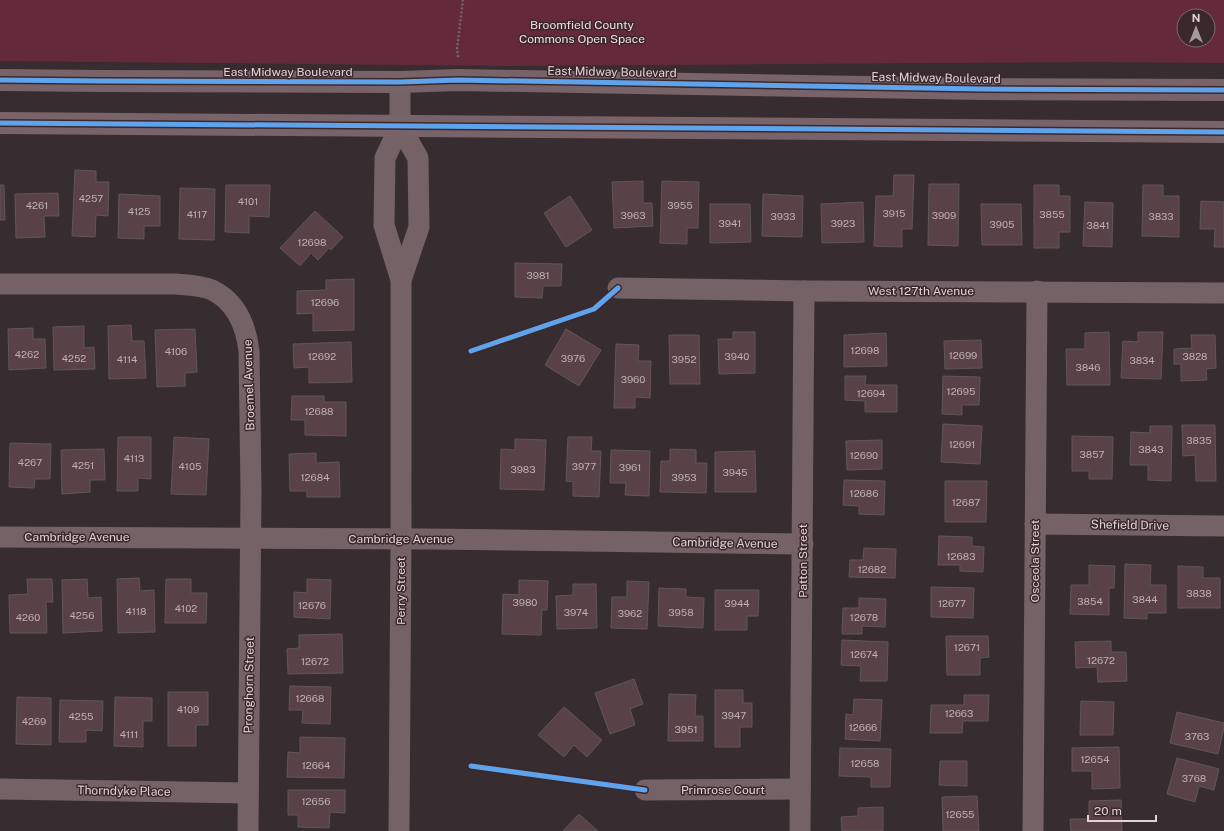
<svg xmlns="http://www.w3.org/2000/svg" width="1224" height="831" font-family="'Public Sans',sans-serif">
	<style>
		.green { fill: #65293c; fill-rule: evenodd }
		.building { fill: #584248; stroke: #605658 }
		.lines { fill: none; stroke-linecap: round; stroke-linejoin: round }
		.path { stroke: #736468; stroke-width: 2.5; stroke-dasharray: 2 2; stroke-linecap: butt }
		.minor { stroke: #746266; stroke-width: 21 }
		.secondary { stroke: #786369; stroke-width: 22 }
		.cycleway-casing { stroke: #3b282d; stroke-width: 8 }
		.cycleway { stroke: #60a3ed; stroke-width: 5 }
		.labels { text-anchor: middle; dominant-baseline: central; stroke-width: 3; stroke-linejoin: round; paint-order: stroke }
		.number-label { font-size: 10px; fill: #beafb2 }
		.park-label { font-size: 12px; fill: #f5d9df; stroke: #3b282d }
		.street-label { font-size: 12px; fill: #e0d3d5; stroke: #3b282d }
	</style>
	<rect width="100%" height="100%" fill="#372c2f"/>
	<path class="green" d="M0 0H1224V63L1094 62 505 66 0 61ZM1184 16H1208V40H1184Z"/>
	<g class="building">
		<path d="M75 170 96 171V182H109L108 216 96 215 95 237 72 236Z"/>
		<path d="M894 175H914L912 229H902V247L874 246 876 196H893Z"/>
		<path d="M643 181V203H652L653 226 614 228 612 182Z"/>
		<path d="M662 181 699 182 698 228H687V244L660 243Z"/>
		<path d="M929 184H959L958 246 928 245Z"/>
		<path d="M0 185H4L5 220H0Z"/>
		<path d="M226 185H270L269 217 249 216V233L225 232Z"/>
		<path d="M1034 185H1059V196H1070V232H1059V248H1034Z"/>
		<path d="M1143 185H1163V196H1179V237L1142 236Z"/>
		<path d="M180 188 215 189 214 240 179 239Z"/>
		<path d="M58 193 59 216H44L45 237 16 238 15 194Z"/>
		<path d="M119 194 160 196V226H144V239L118 238Z"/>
		<path d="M763 194 803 196 802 237 762 236Z"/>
		<path d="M570 196 592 230 566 247 544 213Z"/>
		<path d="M1201 201 1224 202V247H1214L1215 229H1200Z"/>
		<path d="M863 202 864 242 822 243 821 204Z"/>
		<path d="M1085 202 1113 203 1112 247 1083 246Z"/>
		<path d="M710 204H750L751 242 710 243Z"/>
		<path d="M981 204H1021L1022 245H982Z"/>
		<path d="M315 211 343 237 331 250 329 248 318 260 311 253 300 266 280 248Z"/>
		<path d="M515 263 562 264 561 286H543L542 298 515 297Z"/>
		<path d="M354 279V330L313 331V313L297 314V291L326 290V280Z"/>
		<path d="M131 325 132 341H144L146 378 109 379 108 326Z"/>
		<path d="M84 326V348L94 347 95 369 54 370 53 327Z"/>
		<path d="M33 328V339H45L46 368 9 370 8 329Z"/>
		<path d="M195 329 197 372 185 373V386L157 387 155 330Z"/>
		<path d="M566 329 601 350 579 386 545 365Z"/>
		<path d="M733 332H755V373L719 374 718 339H733Z"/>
		<path d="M1109 332 1110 385H1067L1066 349H1085V333Z"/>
		<path d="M1138 332H1163L1161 379 1121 378 1123 341 1138 342Z"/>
		<path d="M886 333 887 366 844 367V335Z"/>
		<path d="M669 335H699L700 384H670Z"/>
		<path d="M1191 335H1215L1216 368 1206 369 1207 380 1181 381V364H1174V349L1192 348Z"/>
		<path d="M981 340 982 368 945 369 944 341Z"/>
		<path d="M351 342 352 382 309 383V367L294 368 293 344Z"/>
		<path d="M616 344 639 345 638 361H651L650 398 635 397V408H614Z"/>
		<path d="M845 376H866L865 385H897V412H865V401L845 400Z"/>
		<path d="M943 376 980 377 979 405H962V415L942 414Z"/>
		<path d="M292 396H324V402H346V436L305 435V420H291Z"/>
		<path d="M943 424 982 426 980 464 941 462Z"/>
		<path d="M1182 425H1215L1216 481H1196L1195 455 1183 456Z"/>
		<path d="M1150 426H1172L1171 481 1148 480V465H1130L1131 432 1150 433Z"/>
		<path d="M1072 436 1113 437 1112 479H1089V471H1072Z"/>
		<path d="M118 437H151V479L138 478V491H117Z"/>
		<path d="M174 437 209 439 206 495 171 494Z"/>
		<path d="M568 437H592L591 451H601L599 497 573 496V482L566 481Z"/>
		<path d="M515 439 546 440 544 490 500 489 501 449 515 450Z"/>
		<path d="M882 440V469L847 470 846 441Z"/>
		<path d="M10 443 51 444 50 479H35L34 488 9 487Z"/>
		<path d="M104 449 105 480H90V492L62 494 61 450Z"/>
		<path d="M670 449 696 450V463H707L706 493 660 492 661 461H670Z"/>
		<path d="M611 450 650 451 649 496 625 495 626 483H610Z"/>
		<path d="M755 451 756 492H715V452Z"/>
		<path d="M316 453V463L339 462 340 497H307V491H290L289 454Z"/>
		<path d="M844 480 885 481 884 515 859 514V506L843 505Z"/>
		<path d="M945 481H987L986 522H945Z"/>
		<path d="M939 536 972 537V546L984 547 983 572 960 571V565H938Z"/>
		<path d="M864 548 896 549 895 578 849 577 850 560H863Z"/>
		<path d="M1125 564 1151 565 1150 585H1166V613H1147V619L1124 618Z"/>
		<path d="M1089 565 1115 566 1114 588H1109V615L1070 614 1071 585H1089Z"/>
		<path d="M1178 566 1203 567V578H1220V608H1178Z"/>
		<path d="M139 578 140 591 154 590 155 632 118 633 117 579Z"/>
		<path d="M27 579H52L53 602H46L47 633H10L9 595 28 594Z"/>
		<path d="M87 579 88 598 101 597 102 631 63 633 62 580Z"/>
		<path d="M166 579H191V593H207L206 623H165Z"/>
		<path d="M307 579 331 580 330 619 294 617V592L307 593Z"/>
		<path d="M519 580 548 581 547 610H542L541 635 502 634 503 594 519 595Z"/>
		<path d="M627 581 649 582 647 629 611 628 612 597H627Z"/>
		<path d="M573 584H596L597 628 557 629 556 596 573 595Z"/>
		<path d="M931 587 974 588 973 618 931 617Z"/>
		<path d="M659 588 686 589V597L704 598 703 628 658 626Z"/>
		<path d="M715 590H759L758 616H747V630H715Z"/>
		<path d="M859 598 886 599 885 627 862 626V634H842L843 608H859Z"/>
		<path d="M342 634 343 673 288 674 287 649 299 648V635Z"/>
		<path d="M946 636H988L989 657 980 658V675H947Z"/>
		<path d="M842 640 888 642 887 681H860L861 666 841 665Z"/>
		<path d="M1111 641V652H1126L1127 681 1098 682 1097 667 1076 668 1075 642Z"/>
		<path d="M634 679 643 704 630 709 635 725 610 734 595 693Z"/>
		<path d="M290 686 331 687 330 724 302 723 303 710H289Z"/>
		<path d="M715 690H743V703H752V727H740V747H715Z"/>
		<path d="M168 692H208V725H196V746H168Z"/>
		<path d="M669 694 696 695 695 716H703V741H668Z"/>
		<path d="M964 695H989L988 721H963L962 733H930L931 705H964Z"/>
		<path d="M17 697 51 698V745L16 744Z"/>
		<path d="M115 697 152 698V721H143V747L114 746Z"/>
		<path d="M854 699 882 700 880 741 845 739 846 714 853 715Z"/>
		<path d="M60 700 103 701 102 731 86 730V742H59Z"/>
		<path d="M1081 701 1114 702 1113 735H1080Z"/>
		<path d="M564 707 602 740 587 757 574 745 564 757 538 735Z"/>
		<path d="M1177 712 1224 723V728L1218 754 1170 743Z"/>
		<path d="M300 737 345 738 344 778 287 777 288 752 300 753Z"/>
		<path d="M1119 747 1120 788 1092 789V771H1072V748Z"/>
		<path d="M840 748 891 749 890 787H871V777L839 776Z"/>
		<path d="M1177 758 1219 769 1214 790 1199 786 1195 802 1167 794Z"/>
		<path d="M940 761H967V786L939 785Z"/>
		<path d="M288 790H345V813L330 812 329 828 298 827V815H288Z"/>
		<path d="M977 796 979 831H943L942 797Z"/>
		<path d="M1121 800 1122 831H1071L1070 819H1089V801Z"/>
		<path d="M883 807V831H842L841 817 858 816V808Z"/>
		<path d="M579 814 598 831H563Z"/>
	</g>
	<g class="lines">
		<path class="path" d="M458 57 457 49 463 0"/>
		<g class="minor">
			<path d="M400 126 418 158 419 227 401 280"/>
			<path d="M0 284H175C187 285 201 285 212 290 237 302 246 326 249 351L251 490 248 831"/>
			<path d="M618 288 804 291 1224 293"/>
			<path d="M1035 524 1224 526"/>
			<path d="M0 537 427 539 803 544"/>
			<path d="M0 789 248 793"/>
			<path d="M645 790 800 789"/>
			<path d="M399 831 401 539V280L384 225 385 158 400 126V82"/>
			<path d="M800 831 804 291"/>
			<path d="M1033 831 1037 291"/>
		</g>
		<g class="secondary">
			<path d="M0 80 101 81 400 82 458 80 982 89 1224 90"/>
			<path d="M0 123 1224 132"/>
		</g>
		<defs>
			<g id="cycleway">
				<path d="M0 80 101 81 400 82 458 80 982 89 1224 90"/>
				<path d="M0 123 1224 132"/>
				<path d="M471 351 594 309 618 288"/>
				<path d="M471 766 645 790"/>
			</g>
		</defs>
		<use href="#cycleway" class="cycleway-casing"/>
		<use href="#cycleway" class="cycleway"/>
	</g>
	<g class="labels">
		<g class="number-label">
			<text x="91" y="198">4257</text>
			<text x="248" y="201">4101</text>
			<text x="37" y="205">4261</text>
			<text x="680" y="205">3955</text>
			<text x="139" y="211">4125</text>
			<text x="894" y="213">3915</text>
			<text x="197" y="214">4117</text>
			<text x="1052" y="214">3855</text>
			<text x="633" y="215">3963</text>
			<text x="944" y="215">3909</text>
			<text x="783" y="216">3933</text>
			<text x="1161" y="216">3833</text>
			<text x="730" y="223">3941</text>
			<text x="843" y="223">3923</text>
			<text x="1002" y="224">3905</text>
			<text x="1098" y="225">3841</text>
			<text x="312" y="242">12698</text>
			<text x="538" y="275">3981</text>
			<text x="325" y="302">12696</text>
			<text x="865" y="350">12698</text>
			<text x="176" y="351">4106</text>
			<text x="27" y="354">4262</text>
			<text x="963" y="355">12699</text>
			<text x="322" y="356">12692</text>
			<text x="737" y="356">3940</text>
			<text x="1195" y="356">3828</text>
			<text x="74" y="358">4252</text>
			<text x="573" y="358">3976</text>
			<text x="127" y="359">4114</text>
			<text x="684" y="359">3952</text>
			<text x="1142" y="360">3834</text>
			<text x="1088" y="367">3846</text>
			<text x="633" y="379">3960</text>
			<text x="961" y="391">12695</text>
			<text x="871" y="393">12694</text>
			<text x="319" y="411">12688</text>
			<text x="1199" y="440">3835</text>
			<text x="962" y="444">12691</text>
			<text x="1151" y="449">3843</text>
			<text x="1092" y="454">3857</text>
			<text x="864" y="455">12690</text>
			<text x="134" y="458">4113</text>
			<text x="30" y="462">4267</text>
			<text x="83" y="465">4251</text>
			<text x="190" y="466">4105</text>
			<text x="584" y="466">3977</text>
			<text x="630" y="467">3961</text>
			<text x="523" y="469">3983</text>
			<text x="735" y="472">3945</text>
			<text x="315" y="477">12684</text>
			<text x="684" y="477">3953</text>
			<text x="864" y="493">12686</text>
			<text x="966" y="502">12687</text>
			<text x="961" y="556">12683</text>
			<text x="872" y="569">12682</text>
			<text x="1199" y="593">3838</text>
			<text x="1145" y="599">3844</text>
			<text x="1090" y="601">3854</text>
			<text x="525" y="602">3980</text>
			<text x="737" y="603">3944</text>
			<text x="952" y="603">12677</text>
			<text x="312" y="605">12676</text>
			<text x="186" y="608">4102</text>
			<text x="136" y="611">4118</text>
			<text x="576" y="612">3974</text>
			<text x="681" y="612">3958</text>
			<text x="630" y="613">3962</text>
			<text x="82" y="615">4256</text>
			<text x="28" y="617">4260</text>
			<text x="864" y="617">12678</text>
			<text x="967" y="647">12671</text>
			<text x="864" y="654">12674</text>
			<text x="1101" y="660">12672</text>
			<text x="315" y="661">12672</text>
			<text x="310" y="698">12668</text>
			<text x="188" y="709">4109</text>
			<text x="959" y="713">12663</text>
			<text x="734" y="715">3947</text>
			<text x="81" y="716">4255</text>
			<text x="34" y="721">4269</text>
			<text x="863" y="727">12666</text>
			<text x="686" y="729">3951</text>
			<text x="129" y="734">4111</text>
			<text x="1197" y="736">3763</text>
			<text x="1095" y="759">12654</text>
			<text x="865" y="763">12658</text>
			<text x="316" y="765">12664</text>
			<text x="1194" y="778">3768</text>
			<text x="316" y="801">12656</text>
			<text x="960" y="814">12655</text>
		</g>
		<g class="park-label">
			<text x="582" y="25">Broomfield County<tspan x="582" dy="14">Commons Open Space</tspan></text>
		</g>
		<g class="street-label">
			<text x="288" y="72">East Midway Boulevard</text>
			<text transform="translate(612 72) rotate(1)">East Midway Boulevard</text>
			<text transform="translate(936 78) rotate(1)">East Midway Boulevard</text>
			<text x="921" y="291">West 127th Avenue</text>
			<text transform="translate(249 385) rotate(-92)">Broemel Avenue</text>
			<text transform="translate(1130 525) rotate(1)">Shefield Drive</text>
			<text x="77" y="537">Cambridge Avenue</text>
			<text x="401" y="539">Cambridge Avenue</text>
			<text transform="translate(725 543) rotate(1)">Cambridge Avenue</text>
			<text transform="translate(803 561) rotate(-90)">Patton Street</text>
			<text transform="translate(1035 561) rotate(-90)">Osceola Street</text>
			<text transform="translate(401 591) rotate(-90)">Perry Street</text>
			<text transform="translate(249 685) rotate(-89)">Pronghorn Street</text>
			<text x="723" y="790">Primrose Court</text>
			<text transform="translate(124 791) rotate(1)">Thorndyke Place</text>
		</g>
	</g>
	<g transform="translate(1196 28)"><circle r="19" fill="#3b282d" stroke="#7d6c70"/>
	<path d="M0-3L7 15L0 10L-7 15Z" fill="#a5999b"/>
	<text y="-6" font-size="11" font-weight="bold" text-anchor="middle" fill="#e0d3d5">N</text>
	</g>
	<path d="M1088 815v6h68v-6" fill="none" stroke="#e0d3d5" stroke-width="2"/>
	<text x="1094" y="815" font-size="12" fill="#e0d3d5" stroke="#3b282d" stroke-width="3" paint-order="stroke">20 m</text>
</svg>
